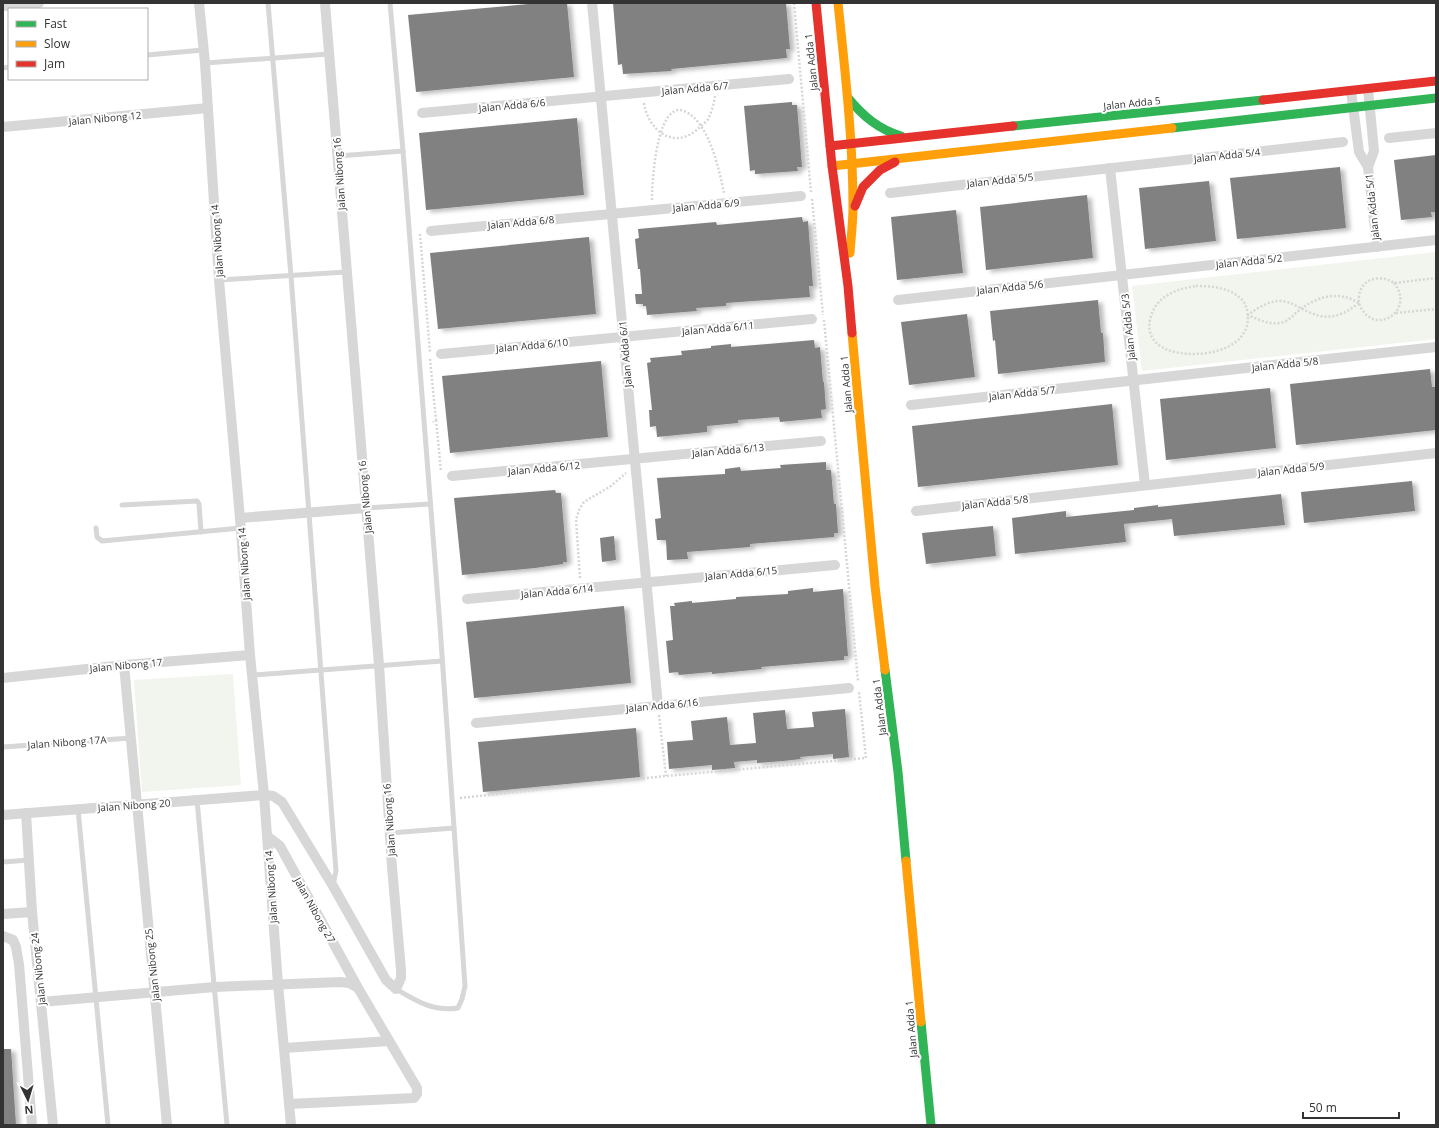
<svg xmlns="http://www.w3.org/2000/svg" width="1439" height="1128" font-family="'Open Sans',sans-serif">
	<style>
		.green { fill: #f1f5ed }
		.building { fill: #818181; filter: url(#shadow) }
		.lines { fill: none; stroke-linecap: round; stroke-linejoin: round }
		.path { stroke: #d6d6d6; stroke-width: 2.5; stroke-dasharray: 2 2; stroke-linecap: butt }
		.lane { stroke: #d7d7d7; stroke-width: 5 }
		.street { stroke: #d7d7d7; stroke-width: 10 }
		.fast { stroke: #30b455; stroke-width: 9 }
		.slow { stroke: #ff9f0a; stroke-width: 9 }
		.jam { stroke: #e5322d; stroke-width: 9 }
		.labels { text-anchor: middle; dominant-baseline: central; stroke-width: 4; stroke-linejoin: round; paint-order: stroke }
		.street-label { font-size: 10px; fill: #333; stroke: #fff }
	</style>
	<defs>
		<filter id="shadow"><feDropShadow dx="4.5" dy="2.5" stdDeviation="2" flood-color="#0004"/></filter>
	</defs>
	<rect width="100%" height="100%" fill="#fff"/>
	<g class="green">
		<path d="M1436 252V339L1142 371 1132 286Z"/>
		<path d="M233 674 241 785 142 792 134 680Z"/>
	</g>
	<g class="building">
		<path d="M539 3H567L574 77 416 92 408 15Z"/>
		<path d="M613 3H786L790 49H786L787 58 671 69 672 71 623 74 622 64 618 65Z"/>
		<path d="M792 102V105H797L802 167H797L798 171 755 174V170L750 171 744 106Z"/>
		<path d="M577 118 584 195 426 210 419 133Z"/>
		<path d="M1436 155V212H1431L1432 217 1401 220 1394 160Z"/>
		<path d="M1340 167 1346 228 1237 239 1230 178Z"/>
		<path d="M1209 181 1216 241 1145 249 1139 188Z"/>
		<path d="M1087 195 1093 258 986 270 980 207Z"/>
		<path d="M956 210 963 273 897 280 891 217Z"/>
		<path d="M802 217 803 222 808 221 813 286H809L810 297 726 303V306L696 308 697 311 647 315 646 306H643V304H636L635 294H642L640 269H638L635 239 639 238 638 229 716 222 717 225Z"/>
		<path d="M589 237 596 314 438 329 430 253Z"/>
		<path d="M1098 300 1101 333H1103L1105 362 998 374 995 340 993 341 990 311Z"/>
		<path d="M967 314 975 377 909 385 901 322Z"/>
		<path d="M814 340 815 348 820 347 823 382H824L826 409 821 410 822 418 780 422 779 417 738 420V423L707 426V432L657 437 656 426 650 427 649 410H652L647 363 651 362 650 358 682 355 681 351 711 348V346L731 344V347Z"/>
		<path d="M601 361 608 437 450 453 442 376Z"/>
		<path d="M1430 369 1432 387H1436V430L1296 445 1290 384Z"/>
		<path d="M1270 388 1276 448 1166 460 1160 399Z"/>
		<path d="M1112 404 1118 465 918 487 912 426Z"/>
		<path d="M826 462V470H831L834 504H836L838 533H834V537L750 544V547L687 552 688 559 667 560 666 540H657L655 519 661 518 657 478 725 474V469L740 467 741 471 781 468 780 465Z"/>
		<path d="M1412 481 1415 511 1304 523 1301 492Z"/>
		<path d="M555 490 556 493H561L567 562H563V564L535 568 462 575 454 498Z"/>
		<path d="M1281 494 1285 525 1174 536 1172 519 1124 524 1126 542 1015 554 1012 518 1066 511V517L1134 510V508L1158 505V507Z"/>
		<path d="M993 526 996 556 926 564 922 533Z"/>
		<path d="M614 536 616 560 602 562 600 538Z"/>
		<path d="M813 588V592L843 589 848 656H844V660L761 667 762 669 712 674V672L679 675 678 672 669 673 666 641 673 640 670 606H675L674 603 692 601V603L736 599V597L788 594V591Z"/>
		<path d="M624 606 631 683 474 698 466 622Z"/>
		<path d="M845 709 849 757 833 759V754L800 757 801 759 783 761 757 763V760L734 762 735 768 712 770V765L669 769 667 742 693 740 691 721 727 717 730 745 756 743 753 713 785 710 787 729 814 727 812 712Z"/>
		<path d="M636 728 640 777 483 792 478 742Z"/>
		<path d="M3 1049H11L16 1125H3Z"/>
	</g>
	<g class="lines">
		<g class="path">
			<path d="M794 3 811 192"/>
			<path d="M644 103C648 131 675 151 699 128 702 125 708 121 709 117 712 111 714 103 715 96"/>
			<path d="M812 199 823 315"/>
			<path d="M652 200C652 181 656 119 675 111 678 109 683 110 686 112 709 123 719 169 724 193"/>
			<path d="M420 234 430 352"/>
			<path d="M1394 283C1415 309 1379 334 1363 311 1360 307 1358 302 1359 296 1361 278 1381 274 1394 283L1436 278"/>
			<path d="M1196 286C1210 286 1227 287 1239 297 1246 302 1248 311 1248 319 1246 354 1193 359 1168 350 1150 343 1145 328 1153 311 1155 307 1158 302 1162 299 1172 291 1183 288 1196 286Z"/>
			<path d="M1359 303C1344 315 1329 321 1311 313 1301 309 1292 302 1282 301 1270 300 1257 308 1248 315 1259 320 1271 326 1284 322 1291 319 1295 313 1301 309 1320 295 1339 291 1359 303"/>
			<path d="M1396 313 1436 309"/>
			<path d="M824 320 858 681"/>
			<path d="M430 359 436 420 433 422"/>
			<path d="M436 420 441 471"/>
			<path d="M580 578 576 520 579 510 584 502 611 486 626 473"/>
			<path d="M659 715 666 776"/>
			<path d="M460 798 666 776 866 758 859 692"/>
		</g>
		<g class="lane">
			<path d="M268 3 291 276 336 871 333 885"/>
			<path d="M390 3 403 151"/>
			<path d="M147 55 203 50"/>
			<path d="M205 63 329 54"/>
			<path d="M3 68 9 67"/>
			<path d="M338 156 403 151 440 626 465 986 462 999 458 1008C434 1012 416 1001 396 989"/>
			<path d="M219 280 346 272"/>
			<path d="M122 505 197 501 199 504 201 532"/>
			<path d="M366 508 430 504"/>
			<path d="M96 528 97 537 102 541 241 528"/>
			<path d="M253 675 442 661"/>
			<path d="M3 747 131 738"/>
			<path d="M197 800 227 1125"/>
			<path d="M78 809 108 1125"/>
			<path d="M390 833 454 828"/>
			<path d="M3 862 29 860"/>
		</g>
		<g class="street">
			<path d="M199 3 205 63 219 280 240 518 250 655 264 795 278 984 291 1125"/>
			<path d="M592 3 658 706"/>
			<path d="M4 6 39 3"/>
			<path d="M1351 91 1359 152 1368 167 1377 247"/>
			<path d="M422 113 789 79"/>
			<path d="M3 127 208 108"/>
			<path d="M1389 138 1436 133"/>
			<path d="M1368 167 1374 151 1368 89"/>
			<path d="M1110 168 1145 485"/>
			<path d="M890 193 1343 142"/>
			<path d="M431 231 801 196"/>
			<path d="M898 300 1436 240"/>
			<path d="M441 354 812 319"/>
			<path d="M911 405 1436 347"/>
			<path d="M452 476 821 441"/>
			<path d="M916 511 1436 453"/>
			<path d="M240 518 366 508"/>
			<path d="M467 599 835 565"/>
			<path d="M124 665 167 1125"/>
			<path d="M3 678 124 665 250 655"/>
			<path d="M476 723 849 688"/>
			<path d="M26 813 32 912 53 1125"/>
			<path d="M3 815 264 795 273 796 282 802 333 886 386 980 396 989 401 978V970L392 867 379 665 325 3"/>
			<path d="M267 836 280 846 358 988 417 1088V1094L414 1098 289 1104"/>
			<path d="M3 914 32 912"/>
			<path d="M3 936 13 940 16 947 19 964 32 1125"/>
			<path d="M41 1002 215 987 340 982 349 983 358 988"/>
			<path d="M284 1048 389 1041"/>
		</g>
		<g class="fast">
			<path d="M848 98C863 116 878 129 901 136"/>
			<path d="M1013 126 1263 100"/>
			<path d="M1172 128 1436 98"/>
			<path d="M885 670 898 772 906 861"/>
			<path d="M921 1022 931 1125"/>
		</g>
		<g class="slow">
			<path d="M838 3C845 71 853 139 853 207 853 222 851 238 850 253"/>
			<path d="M832 166 1172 128"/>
			<path d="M852 333 875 586 885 670"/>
			<path d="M906 861 921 1022"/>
		</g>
		<g class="jam">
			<path d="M816 3 832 166 848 286 852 333"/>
			<path d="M1263 100 1436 81"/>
			<path d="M830 146 1013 126"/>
			<path d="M855 206 863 187 880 170 895 162"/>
		</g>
	</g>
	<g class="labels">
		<g class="street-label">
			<text transform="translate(811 62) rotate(-96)">Jalan Adda 1</text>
			<text transform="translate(695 88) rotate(-5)">Jalan Adda 6/7</text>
			<text transform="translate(1132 103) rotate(-6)">Jalan Adda 5</text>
			<text transform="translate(512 105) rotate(-5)">Jalan Adda 6/6</text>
			<text transform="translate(105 118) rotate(-5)">Jalan Nibong 12</text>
			<text transform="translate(1227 155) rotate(-6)">Jalan Adda 5/4</text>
			<text transform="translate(339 174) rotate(-94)">Jalan Nibong 16</text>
			<text transform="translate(1000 180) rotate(-6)">Jalan Adda 5/5</text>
			<text transform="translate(706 205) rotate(-5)">Jalan Adda 6/9</text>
			<text transform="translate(1372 207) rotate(-96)">Jalan Adda 5/1</text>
			<text transform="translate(521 222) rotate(-5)">Jalan Adda 6/8</text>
			<text transform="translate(217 241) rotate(-94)">Jalan Nibong 14</text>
			<text transform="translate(1249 261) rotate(-6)">Jalan Adda 5/2</text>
			<text transform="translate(1010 287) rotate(-6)">Jalan Adda 5/6</text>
			<text transform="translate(1128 327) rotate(-96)">Jalan Adda 5/3</text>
			<text transform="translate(718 328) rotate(-5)">Jalan Adda 6/11</text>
			<text transform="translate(532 345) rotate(-5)">Jalan Adda 6/10</text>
			<text transform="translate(625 354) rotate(-95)">Jalan Adda 6/1</text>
			<text transform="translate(1285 364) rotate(-6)">Jalan Adda 5/8</text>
			<text transform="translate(846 384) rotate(-95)">Jalan Adda 1</text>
			<text transform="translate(1022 393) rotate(-6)">Jalan Adda 5/7</text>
			<text transform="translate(728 450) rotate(-5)">Jalan Adda 6/13</text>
			<text transform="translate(544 468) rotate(-5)">Jalan Adda 6/12</text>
			<text transform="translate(1291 469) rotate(-6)">Jalan Adda 5/9</text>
			<text transform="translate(365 497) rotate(-95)">Jalan Nibong 16</text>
			<text transform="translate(995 502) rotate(-6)">Jalan Adda 5/8</text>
			<text transform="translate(244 564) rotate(-94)">Jalan Nibong 14</text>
			<text transform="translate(741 573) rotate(-5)">Jalan Adda 6/15</text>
			<text transform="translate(557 591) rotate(-5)">Jalan Adda 6/14</text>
			<text transform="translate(126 665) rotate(-5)">Jalan Nibong 17</text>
			<text transform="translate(662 705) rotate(-5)">Jalan Adda 6/16</text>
			<text transform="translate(879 707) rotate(-97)">Jalan Adda 1</text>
			<text transform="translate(67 742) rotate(-4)">Jalan Nibong 17A</text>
			<text transform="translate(134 805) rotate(-4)">Jalan Nibong 20</text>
			<text transform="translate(389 820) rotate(-94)">Jalan Nibong 16</text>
			<text transform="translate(271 887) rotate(-94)">Jalan Nibong 14</text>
			<text transform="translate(315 910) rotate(61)">Jalan Nibong 27</text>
			<text transform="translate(152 965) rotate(-96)">Jalan Nibong 25</text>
			<text transform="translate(38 969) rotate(-96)">Jalan Nibong 24</text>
			<text transform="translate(911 1029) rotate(-95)">Jalan Adda 1</text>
		</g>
	</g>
	<rect width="1439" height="1128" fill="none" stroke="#333333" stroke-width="8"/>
	<rect x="8" y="8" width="140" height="72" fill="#ffffff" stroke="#adadad"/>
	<rect x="16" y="21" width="20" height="6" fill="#30b455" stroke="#adadad"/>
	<text x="44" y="28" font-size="12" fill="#333333">Fast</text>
	<rect x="16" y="41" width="20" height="6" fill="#ff9f0a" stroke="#adadad"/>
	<text x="44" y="48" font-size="12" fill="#333333">Slow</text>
	<rect x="16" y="61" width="20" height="6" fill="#e5322d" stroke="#adadad"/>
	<text x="44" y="68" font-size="12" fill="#333333">Jam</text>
	<g transform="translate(28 1100) rotate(175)" stroke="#ffffff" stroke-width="3" paint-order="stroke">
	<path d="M0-3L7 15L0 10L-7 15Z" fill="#333333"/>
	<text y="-6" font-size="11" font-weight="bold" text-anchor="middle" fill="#333333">N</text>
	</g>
	<path d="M1303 1112v6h96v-6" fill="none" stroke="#333333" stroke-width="2"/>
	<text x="1309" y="1112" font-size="12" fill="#333333" stroke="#ffffff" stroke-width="3" paint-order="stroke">50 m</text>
</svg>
